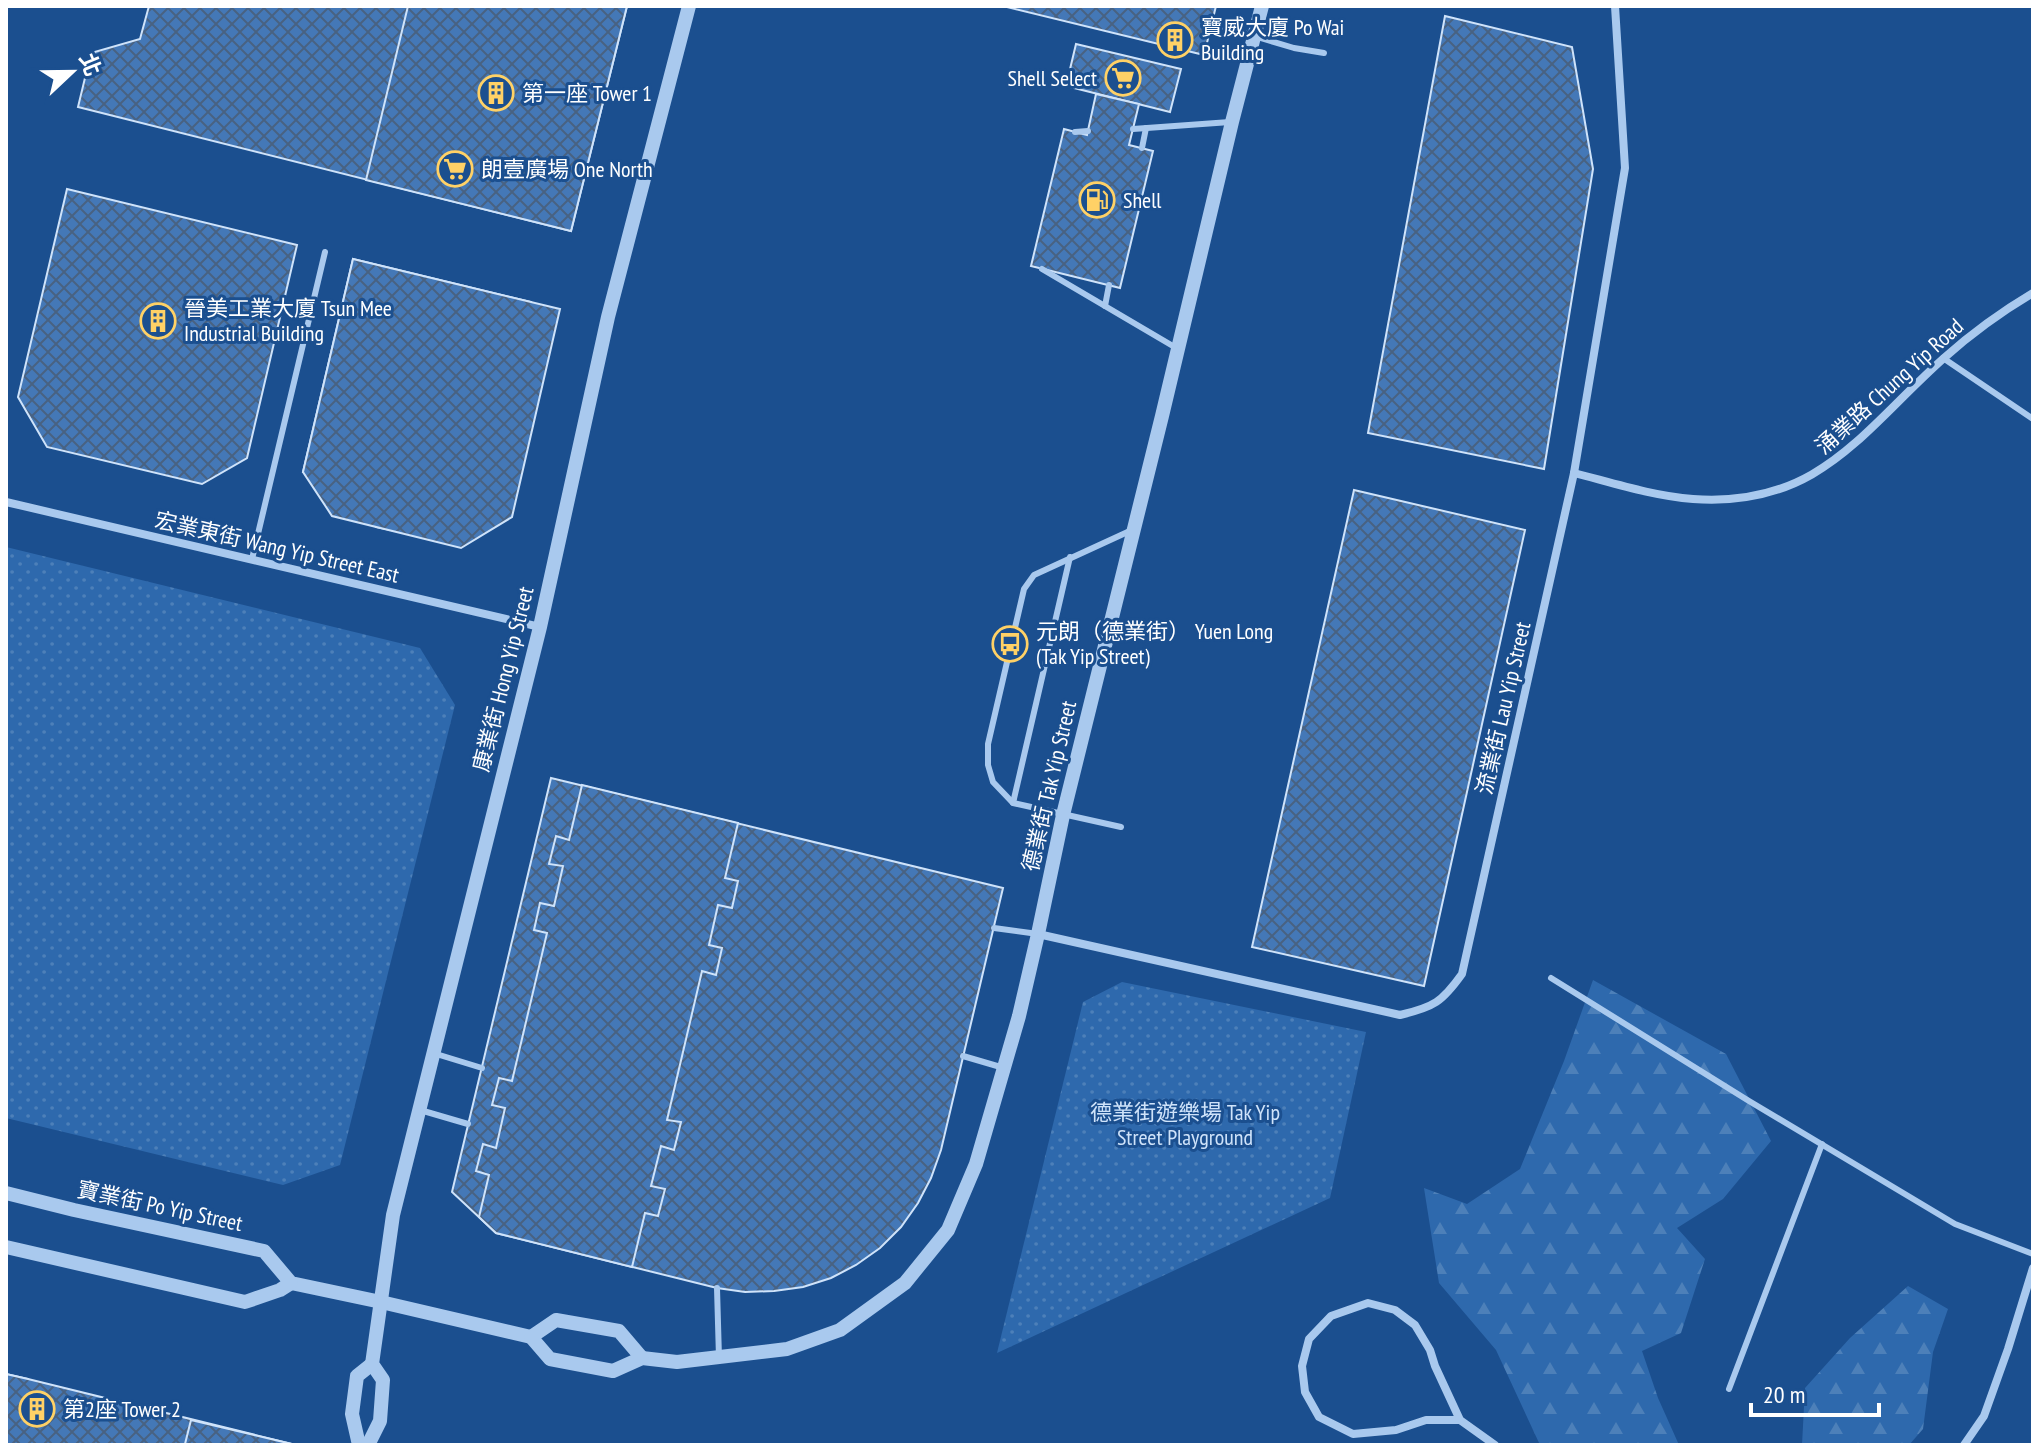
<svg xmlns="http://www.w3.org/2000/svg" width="2039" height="1451" font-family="'PT Sans Narrow','Noto Sans TC',sans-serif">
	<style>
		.forest { fill: url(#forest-firs) }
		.park { fill: url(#park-dots) }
		.building { fill: url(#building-cross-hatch); stroke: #cfe3fa; stroke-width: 2 }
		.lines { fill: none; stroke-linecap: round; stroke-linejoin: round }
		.service { stroke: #a9c9ee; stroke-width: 6 }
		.minor { stroke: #a9c9ee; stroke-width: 8 }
		.tertiary { stroke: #a9c9ee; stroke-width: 14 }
		.labels { text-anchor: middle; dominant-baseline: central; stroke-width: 6; stroke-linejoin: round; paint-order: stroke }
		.poi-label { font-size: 22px; fill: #fff; stroke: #1b4f8f; text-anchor: start }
		.street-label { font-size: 22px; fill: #fff; stroke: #1b4f8f }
		.park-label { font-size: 22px; fill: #cfe3fa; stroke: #1b4f8f }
	</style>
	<defs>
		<pattern id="forest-firs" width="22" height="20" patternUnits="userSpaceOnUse" patternTransform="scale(2)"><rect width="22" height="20" fill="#2e69ad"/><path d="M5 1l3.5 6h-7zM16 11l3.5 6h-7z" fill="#4d80b9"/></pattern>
		<pattern id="park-dots" width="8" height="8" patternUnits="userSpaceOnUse" patternTransform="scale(2)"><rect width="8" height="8" fill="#2e69ad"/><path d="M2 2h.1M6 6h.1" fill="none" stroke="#4d80b9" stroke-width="1.8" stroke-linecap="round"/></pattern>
		<pattern id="building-cross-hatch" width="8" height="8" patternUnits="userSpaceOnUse" patternTransform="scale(2)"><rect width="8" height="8" fill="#4478b7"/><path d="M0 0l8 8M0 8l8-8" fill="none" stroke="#486282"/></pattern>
	</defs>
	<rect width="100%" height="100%" fill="#1b4f8f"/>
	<g class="forest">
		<path d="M1593 980 1726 1054 1771 1141 1723 1199 1677 1228 1705 1259 1681 1333 1642 1351 1658 1398 1679 1445H1540L1496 1350 1439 1283 1424 1188 1467 1204 1520 1169 1564 1061Z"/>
		<path d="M1908 1286 1948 1309 1933 1352 1923 1429 1909 1445H1802L1805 1388 1850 1338Z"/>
	</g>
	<g class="park">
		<path d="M6 547 420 648 455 705 340 1165 283 1185 6 1118Z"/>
		<path d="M1122 982 1366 1032 1330 1198 997 1353 1083 1002Z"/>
	</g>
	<g class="building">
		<path d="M149 6H627L571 231 78 107 91 53 140 39Z"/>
		<path d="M408 6H627L571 231 366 180Z"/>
		<path d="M1003 6H1216L1204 55Z"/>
		<path d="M1445 16 1572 47 1593 169 1544 469 1368 433Z"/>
		<path d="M1076 44 1181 69 1170 112 1066 86Z"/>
		<path d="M1096 94 1139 104 1129 145 1153 151 1120 288 1031 266 1064 129 1087 135Z"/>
		<path d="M67 189 297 245 247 458 202 484 47 447 18 397Z"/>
		<path d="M353 259 531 302 480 515 399 495 391 530 376 527 384 491 303 472Z"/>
		<path d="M353 259 560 309 512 517 461 548 332 516 303 472Z"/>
		<path d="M1354 490 1525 530 1424 986 1252 947Z"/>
		<path d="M551 778 1003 888 941 1150 931 1178 918 1203 901 1227 880 1248 856 1265 831 1278 803 1287 774 1291 745 1292 717 1288 496 1233 452 1192Z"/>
		<path d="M582 785 738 823 725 878 738 881 732 908 718 905 709 945 722 948 716 975 702 971 667 1120 681 1122 674 1150 661 1146 651 1186 665 1189 658 1216 645 1213 632 1267 496 1233 479 1217 489 1175 476 1171 483 1144 496 1148 505 1108 492 1105 499 1078 512 1081 547 933 534 930 540 903 554 906 563 866 549 864 556 836 569 840Z"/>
		<path d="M6 1374 28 1379 26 1387 70 1397 64 1423 54 1422 52 1430 29 1424 24 1445H6Z"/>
		<path d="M6 1374 28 1379 296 1445H6Z"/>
		<path d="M191 1420 296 1445 185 1444Z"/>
	</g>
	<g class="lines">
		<g class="service">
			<path d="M1211 25 1224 27 1294 48 1324 53"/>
			<path d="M1133 129 1230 122"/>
			<path d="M1075 132 1088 131"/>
			<path d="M1142 148 1146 128"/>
			<path d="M1042 269 1178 349"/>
			<path d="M1105 306 1109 285"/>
			<path d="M1943 358 2033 419"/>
			<path d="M252 559 325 252"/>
			<path d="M1013 803 1070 557"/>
			<path d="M1121 827 1013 803 993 782 988 765V744L1024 589 1034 575 1132 530"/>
			<path d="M994 928 1038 934"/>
			<path d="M1551 978 1749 1101 1955 1224 2033 1254"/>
			<path d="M433 1053 482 1068"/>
			<path d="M963 1056 1004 1068"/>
			<path d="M420 1110 468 1124"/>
			<path d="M717 1288 719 1358"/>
			<path d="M1729 1389 1822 1144"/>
		</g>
		<g class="minor">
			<path d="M1574 473C1613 483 1653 496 1693 499 1819 508 1862 431 1944 358 1972 333 2001 312 2033 293"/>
			<path d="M6 502 540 627"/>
			<path d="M1038 934 1400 1015C1434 1007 1442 1002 1462 974L1574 473 1625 168 1615 6"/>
			<path d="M1460 1420H1426L1396 1430 1353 1434 1319 1417 1305 1392 1302 1366 1309 1339 1331 1316 1368 1303 1395 1310 1415 1325 1430 1350 1435 1366 1460 1420 1495 1445"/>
			<path d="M1964 1445 1984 1416 2008 1349 2033 1268"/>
		</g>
		<g class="tertiary">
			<path d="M6 1193 74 1210 264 1251 291 1283 381 1302 531 1337 550 1359 613 1371 642 1358 677 1362 787 1349 840 1330 905 1283 948 1230 976 1164 1019 1016 1038 934 1063 815 1162 416 1232 122 1262 6"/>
			<path d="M6 1247 245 1302 280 1290 291 1283"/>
			<path d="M531 1337 556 1320 619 1331 642 1358"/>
			<path d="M359 1445 352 1414 357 1376 372 1364"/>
			<path d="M368 1445 380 1421 383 1380 372 1364 393 1215 540 627 608 317 689 6"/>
		</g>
	</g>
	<defs>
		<symbol id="building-ring" viewBox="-11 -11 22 22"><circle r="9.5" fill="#1b4f8f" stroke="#ffd166" stroke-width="1.5"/><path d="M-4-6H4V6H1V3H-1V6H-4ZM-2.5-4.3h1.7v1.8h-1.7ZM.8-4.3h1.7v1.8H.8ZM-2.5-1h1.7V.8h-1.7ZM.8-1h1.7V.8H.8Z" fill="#ffd166"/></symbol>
		<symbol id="supermarket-ring" viewBox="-11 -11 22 22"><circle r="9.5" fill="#1b4f8f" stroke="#ffd166" stroke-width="1.5"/><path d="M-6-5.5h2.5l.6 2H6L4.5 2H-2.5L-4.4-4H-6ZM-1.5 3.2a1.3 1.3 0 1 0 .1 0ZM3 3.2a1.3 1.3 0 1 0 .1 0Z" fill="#ffd166"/></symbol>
		<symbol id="fuel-ring" viewBox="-11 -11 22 22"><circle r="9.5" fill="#1b4f8f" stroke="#ffd166" stroke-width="1.5"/><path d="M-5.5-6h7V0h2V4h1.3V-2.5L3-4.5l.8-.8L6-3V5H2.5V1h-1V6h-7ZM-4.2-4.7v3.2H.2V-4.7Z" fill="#ffd166"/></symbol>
		<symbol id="bus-ring" viewBox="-11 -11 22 22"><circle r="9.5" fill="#1b4f8f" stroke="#ffd166" stroke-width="1.5"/><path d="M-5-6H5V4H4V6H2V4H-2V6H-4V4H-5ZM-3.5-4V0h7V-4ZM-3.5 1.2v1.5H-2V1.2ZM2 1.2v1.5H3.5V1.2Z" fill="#ffd166"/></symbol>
	</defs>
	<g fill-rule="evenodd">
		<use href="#building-ring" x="1155" y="20" width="40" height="40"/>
		<use href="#supermarket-ring" x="1103" y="58" width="40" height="40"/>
		<use href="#building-ring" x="476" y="73" width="40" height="40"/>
		<use href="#supermarket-ring" x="435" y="149" width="40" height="40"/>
		<use href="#fuel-ring" x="1077" y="180" width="40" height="40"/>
		<use href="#building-ring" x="138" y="301" width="40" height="40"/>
		<use href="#bus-ring" x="990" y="624" width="40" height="40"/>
		<use href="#building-ring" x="17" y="1389" width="40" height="40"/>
	</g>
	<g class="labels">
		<g class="poi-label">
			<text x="1201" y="27">寶威大廈 Po Wai<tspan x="1201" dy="25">Building</tspan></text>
			<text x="1097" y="78" text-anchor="end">Shell Select</text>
			<text x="522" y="93">第一座 Tower 1</text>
			<text x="481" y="169">朗壹廣場 One North</text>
			<text x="1123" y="200">Shell</text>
			<text x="184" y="308">晉美工業大廈 Tsun Mee<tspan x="184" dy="25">Industrial Building</tspan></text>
			<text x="1036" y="631">元朗（德業街） Yuen Long<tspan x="1036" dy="25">(Tak Yip Street)</tspan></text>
			<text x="63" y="1409">第2座 Tower 2</text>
		</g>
		<g class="street-label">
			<text transform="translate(1889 386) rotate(-42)">涌業路 Chung Yip Road</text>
			<text transform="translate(277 547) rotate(13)">宏業東街 Wang Yip Street East</text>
			<text transform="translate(503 679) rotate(-76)">康業街 Hong Yip Street</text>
			<text transform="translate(1503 708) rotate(-77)">流業街 Lau Yip Street</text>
			<text transform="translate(1049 786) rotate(-77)">德業街 Tak Yip Street</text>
			<text transform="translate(160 1206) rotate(12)">寶業街 Po Yip Street</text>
		</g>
		<g class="park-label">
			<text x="1185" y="1112">德業街遊樂場 Tak Yip<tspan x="1185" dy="25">Street Playground</tspan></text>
		</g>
	</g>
	<rect width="2039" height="1451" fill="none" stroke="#ffffff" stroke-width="16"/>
	<g transform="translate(72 72) rotate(68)" stroke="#1b4f8f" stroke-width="6" paint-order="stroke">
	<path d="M0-6L14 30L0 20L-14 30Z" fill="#ffffff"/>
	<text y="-12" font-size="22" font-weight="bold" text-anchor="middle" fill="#ffffff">北</text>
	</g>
	<path d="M1751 1403v12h128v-12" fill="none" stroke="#ffffff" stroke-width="4"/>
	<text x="1763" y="1403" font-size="24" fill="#ffffff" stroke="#1b4f8f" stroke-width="6" paint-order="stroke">20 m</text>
</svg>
